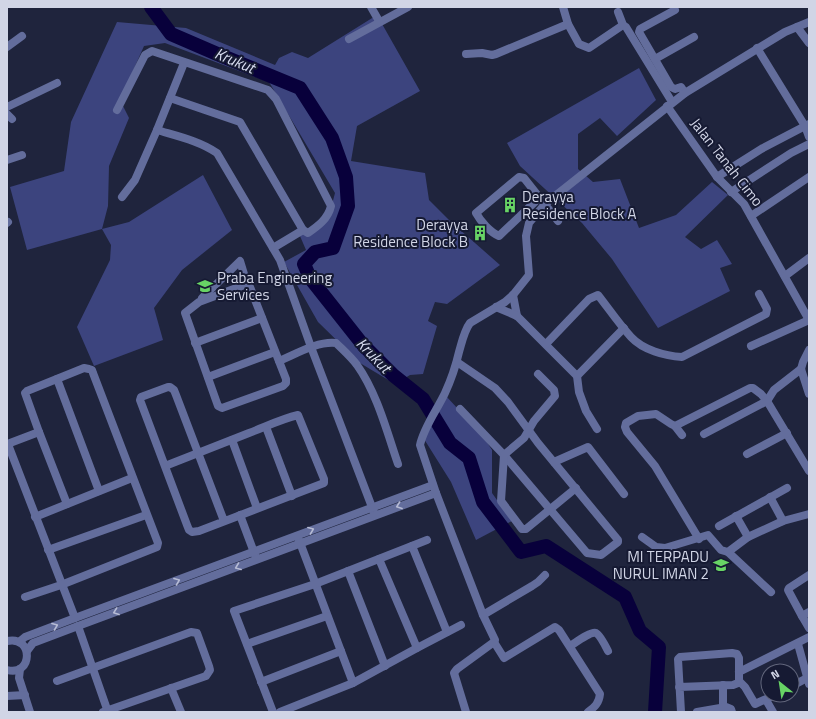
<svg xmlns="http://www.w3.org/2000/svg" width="816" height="719" font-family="'Titillium Web',sans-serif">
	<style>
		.green { fill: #3c447e }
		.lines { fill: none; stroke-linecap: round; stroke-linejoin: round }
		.river { stroke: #08003b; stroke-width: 14 }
		.minor { stroke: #636d9c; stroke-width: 8 }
		.oneway { stroke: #b6bbd4 }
		.labels { text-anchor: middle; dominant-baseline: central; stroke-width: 4; stroke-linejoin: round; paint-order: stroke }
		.street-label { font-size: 15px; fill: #d1d5e6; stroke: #161a33 }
		.poi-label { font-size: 15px; fill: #d1d5e6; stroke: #161a33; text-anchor: start }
		.water-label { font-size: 16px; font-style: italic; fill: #d8ddf0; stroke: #161a33 }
	</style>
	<rect width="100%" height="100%" fill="#1f243d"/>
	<g class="green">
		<path d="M377 15 420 91 357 126 351 161 425 173 429 200 450 221 500 265 447 304 435 302 428 321 437 326 423 374 410 375 395 384 360 363 318 322 284 262 306 250 300 236 330 212 335 193 269 82 165 43 144 46 120 100 129 118 109 166 108 206 102 229 129 222 203 175 232 230 182 270 154 308 163 340 94 366 77 327 110 260 111 245 102 229 27 250 10 187 64 171 71 122 117 22 186 28 275 65 279 58 292 52 308 58Z"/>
		<path d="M639 68 656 100 617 136 600 118 578 134V169L593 182 620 179 639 228 676 215 712 182 728 195 685 237 701 249 717 240 732 264 720 268 730 291 658 328 612 259 582 223 520 166 507 143Z"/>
		<path d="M446 396 483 436 492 450V493L512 521 476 540 451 482 424 439Z"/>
	</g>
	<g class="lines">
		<path class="river" d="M151 7 171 34 215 53 300 88 332 138 346 177 348 206 333 248 315 252 304 264 310 278 363 345 393 375 423 399 450 443 469 458 483 502 521 552 546 546 625 597 640 631 659 647 655 712"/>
		<g class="minor">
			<path d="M371 7 379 21"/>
			<path d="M563 7 568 24 579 44 589 48 623 25"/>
			<path d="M675 10 640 29 639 32 671 87 675 89 681 87 685 93"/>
			<path d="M618 12 623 25 626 27 672 102"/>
			<path d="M797 27 809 43"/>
			<path d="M349 39 408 7"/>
			<path d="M7 47 22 36"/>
			<path d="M757 48 805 126 809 137"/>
			<path d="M466 54 482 53 492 55 496 54 568 24"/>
			<path d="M655 59 694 37"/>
			<path d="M667 106 717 177 744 204 809 320"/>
			<path d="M7 107 57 83"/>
			<path d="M117 110 145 55 152 51 268 90 276 99 331 206C328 219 318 226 308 233L303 230 240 122 170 98"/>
			<path d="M7 114 12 119"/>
			<path d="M157 130C177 136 200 141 217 153L280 260 311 347 375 515"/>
			<path d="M7 160 22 155"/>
			<path d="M717 177 763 148 809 124"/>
			<path d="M731 192 791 153 809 144"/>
			<path d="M122 197 135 180 157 130 184 63"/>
			<path d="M539 198 499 236C490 232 481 222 476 213L519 177 524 178 558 221"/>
			<path d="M751 216 809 177"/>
			<path d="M7 223 8 222"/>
			<path d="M273 248 303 230"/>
			<path d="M785 276 809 258"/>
			<path d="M247 284 250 287 286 379V383L283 386 222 408 218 406 185 313 199 302Z"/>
			<path d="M513 295 517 316"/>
			<path d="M202 298 240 261 247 284"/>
			<path d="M496 307 517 316 577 376 579 392 586 411 597 429"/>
			<path d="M195 343 262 318"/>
			<path d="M546 344 589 299 598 295C609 309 619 324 631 337 643 350 665 356 682 357L766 314 767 309 759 294"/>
			<path d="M751 346 809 320"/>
			<path d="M809 350 803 362 801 369 809 394"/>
			<path d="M279 361C296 354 317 341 336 343 343 350 351 357 357 365 377 393 387 432 398 464"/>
			<path d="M457 362 495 388 508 402 538 443 618 540V542L601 555 587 553 504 455 460 409"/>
			<path d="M538 374 554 390 555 396 534 421 524 438 504 455 501 501 522 529H526L576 488"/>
			<path d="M577 376 624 328"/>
			<path d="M208 377 275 352"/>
			<path d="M57 379 99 491"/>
			<path d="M675 426 750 388H753L761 394 767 401 809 471"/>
			<path d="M266 427 292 496"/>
			<path d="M39 432 10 443 9 447 75 618"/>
			<path d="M704 434 767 401 774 390 801 369"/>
			<path d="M682 435 675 426 671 424 656 414 638 416 626 423 625 427 627 432 655 466 699 539"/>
			<path d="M232 440 257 508"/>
			<path d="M747 454 787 433"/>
			<path d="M554 462 588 447 624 494"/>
			<path d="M165 466C193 455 221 444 249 433 265 427 281 419 298 415L324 479V483L199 531 192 532 189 530 187 525 140 400 141 397 168 387H170L174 390 176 395 224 521"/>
			<path d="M770 497 783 521"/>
			<path d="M240 515 255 555"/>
			<path d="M736 516 748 537"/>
			<path d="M35 517 132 478"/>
			<path d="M719 526 787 488"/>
			<path d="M642 537 656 547 665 548 708 535 721 550 728 552 748 537 783 521 809 514"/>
			<path d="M299 540 353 683"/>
			<path d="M412 546 447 632"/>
			<path d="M48 550 146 515"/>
			<path d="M728 552 771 592"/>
			<path d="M348 571 385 666"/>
			<path d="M25 597 61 585 157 547 158 543 93 373 92 370 89 369 84 368 27 391 25 393 39 432 67 504"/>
			<path d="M809 612 802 616 809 628"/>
			<path d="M483 615 532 586 538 582 545 575"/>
			<path d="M802 616 788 590 789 588 809 575"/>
			<path d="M78 626 108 712"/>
			<path d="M7 641C34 635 33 677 7 670"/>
			<path d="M19 642 25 637 75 618 433 485"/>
			<path d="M494 642 504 658 555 627 559 630 600 694C599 703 595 707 588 712"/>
			<path d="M247 644 327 616"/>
			<path d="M798 644 809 684"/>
			<path d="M570 646C575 643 591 631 596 633 600 635 606 647 608 651"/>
			<path d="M417 648 461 625"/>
			<path d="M27 651 33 643 78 626 436 493"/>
			<path d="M20 669 19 678 30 712"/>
			<path d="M739 672 809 637"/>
			<path d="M57 681 191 632 197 633 209 666 210 670 206 676 103 712"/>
			<path d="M739 681 745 687 755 704 775 695"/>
			<path d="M261 682 341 651"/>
			<path d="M792 686 807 678"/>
			<path d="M679 687 733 685 738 683 739 681V658L737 654 732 653 680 657 678 659 681 712"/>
			<path d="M171 688 181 712"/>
			<path d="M7 696 25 695"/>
			<path d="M766 700 773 712"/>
			<path d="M723 707V685"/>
			<path d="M273 712 234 611 315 584 427 540"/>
			<path d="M280 712 353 683 417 648 379 559"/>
			<path d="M466 712 454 673 457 669 494 642 495 640 483 615 436 493 420 445C424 427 437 410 445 393 451 380 456 365 459 352 462 342 464 331 470 323L505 302 513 295 529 275 526 236 529 223 545 204 685 93 785 32 809 22"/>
			<path d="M697 712 726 707 731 709 732 712"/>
		</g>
	</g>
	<defs><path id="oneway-chevron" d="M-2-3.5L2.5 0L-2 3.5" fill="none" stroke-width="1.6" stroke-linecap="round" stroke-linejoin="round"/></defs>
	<g class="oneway">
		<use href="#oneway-chevron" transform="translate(399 506) rotate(160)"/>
		<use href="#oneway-chevron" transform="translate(311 530) rotate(-21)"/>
		<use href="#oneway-chevron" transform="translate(238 567) rotate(159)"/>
		<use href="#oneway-chevron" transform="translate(177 581) rotate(-21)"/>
		<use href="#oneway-chevron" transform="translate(116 612) rotate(160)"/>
		<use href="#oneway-chevron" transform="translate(55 626) rotate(-21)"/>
	</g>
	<defs>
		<symbol id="building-bare" viewBox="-9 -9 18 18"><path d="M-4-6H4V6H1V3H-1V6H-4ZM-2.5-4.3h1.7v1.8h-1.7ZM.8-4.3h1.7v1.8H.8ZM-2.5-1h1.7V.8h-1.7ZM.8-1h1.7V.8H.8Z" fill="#68d465" stroke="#161a33" stroke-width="2.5" paint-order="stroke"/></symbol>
		<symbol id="university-bare" viewBox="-9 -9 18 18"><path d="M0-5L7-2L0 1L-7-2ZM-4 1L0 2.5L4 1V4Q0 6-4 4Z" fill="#68d465" stroke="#161a33" stroke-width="2.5" paint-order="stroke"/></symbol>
		<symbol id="school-bare" viewBox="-9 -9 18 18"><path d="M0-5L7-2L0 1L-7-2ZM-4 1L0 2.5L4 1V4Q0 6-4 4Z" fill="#68d465" stroke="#161a33" stroke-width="2.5" paint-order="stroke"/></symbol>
	</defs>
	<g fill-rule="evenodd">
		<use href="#building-bare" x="499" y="194" width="22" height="22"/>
		<use href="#building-bare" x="469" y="222" width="22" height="22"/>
		<use href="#university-bare" x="194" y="275" width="22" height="22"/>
		<use href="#school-bare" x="710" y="554" width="22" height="22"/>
	</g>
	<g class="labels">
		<g class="street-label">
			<text transform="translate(727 162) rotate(52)">Jalan Tanah Cimo</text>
		</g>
		<g class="poi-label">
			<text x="522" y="196">Derayya<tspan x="522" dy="17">Residence Block A</tspan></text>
			<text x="468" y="224" text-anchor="end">Derayya<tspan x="468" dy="17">Residence Block B</tspan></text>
			<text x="217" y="277">Praba Engineering<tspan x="217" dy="17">Services</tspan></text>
			<text x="709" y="556" text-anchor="end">MI TERPADU<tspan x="709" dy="17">NURUL IMAN 2</tspan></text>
		</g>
		<g class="water-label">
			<text transform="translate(235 60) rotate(23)">Krukut</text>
			<text transform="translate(374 355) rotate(46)">Krukut</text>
		</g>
	</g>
	<rect width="816" height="719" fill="none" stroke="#d1d5e6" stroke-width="16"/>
	<g transform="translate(780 683) rotate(330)"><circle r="19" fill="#161a33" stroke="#61657b"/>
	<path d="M0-3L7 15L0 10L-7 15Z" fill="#68d465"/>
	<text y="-6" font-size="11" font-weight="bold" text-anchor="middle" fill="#d1d5e6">N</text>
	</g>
</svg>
